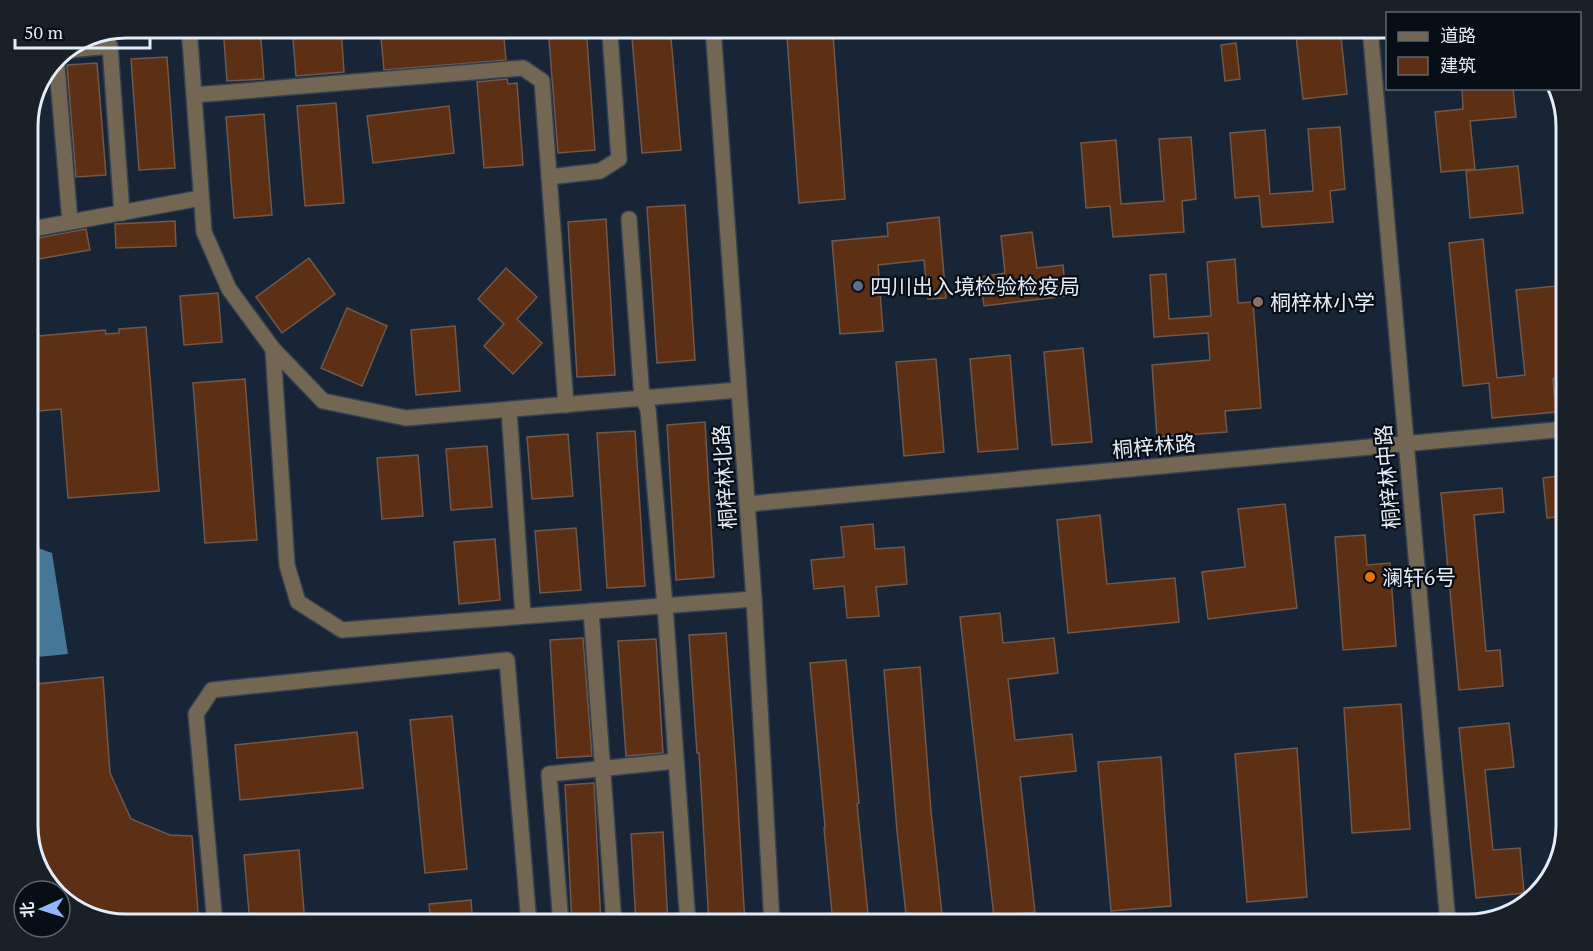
<svg xmlns="http://www.w3.org/2000/svg" width="1593" height="951" font-family="'PT Serif','Noto Sans SC',serif">
	<style>
		.water { fill: #457799 }
		.building { fill: #5d3015; stroke: #70584b; stroke-width: 1.5 }
		.lines { fill: none; stroke-linecap: round; stroke-linejoin: round }
		.minor-casing { stroke: #344151; stroke-width: 18 }
		.minor { stroke: #736753; stroke-width: 15 }
		.service-dot { fill: #5c6f8a; stroke: #080e16; stroke-width: 2 }
		.education-dot { fill: #8d6e63; stroke: #080e16; stroke-width: 2 }
		.food-dot { fill: #e8710a; stroke: #080e16; stroke-width: 2 }
		.labels { text-anchor: middle; dominant-baseline: central; stroke-width: 4.5; stroke-linejoin: round; paint-order: stroke }
		.poi-label { font-size: 21px; fill: #e3ecf8; stroke: #080e16; text-anchor: start }
		.street-label { font-size: 21px; fill: #e3ecf8; stroke: #080e16 }
		.rim { fill: none; stroke: #e3ecf8; stroke-width: 3 }
	</style>
	<rect width="100%" height="100%" fill="#182536"/>
	<path class="water" d="M27 544 52 553 68 654 27 658Z"/>
	<g class="building">
		<path d="M223 27H260L264 79 227 81Z"/>
		<path d="M292 27H341L344 72 296 76Z"/>
		<path d="M380 27H503L506 60 384 70Z"/>
		<path d="M548 27H586L595 150 558 153Z"/>
		<path d="M631 27H670L681 150 642 153Z"/>
		<path d="M1295 27H1340L1347 94 1303 99Z"/>
		<path d="M833 34 845 199 799 203 787 37Z"/>
		<path d="M1236 43 1240 79 1225 81 1221 45Z"/>
		<path d="M167 57 175 168 139 170 131 59Z"/>
		<path d="M97 63 106 175 76 177 67 65Z"/>
		<path d="M507 79 508 84 517 83 523 165 484 168 477 82Z"/>
		<path d="M1462 88H1513L1516 117 1470 121 1475 169 1441 172 1435 112 1463 109Z"/>
		<path d="M336 103 344 203 305 206 297 106Z"/>
		<path d="M449 106 454 153 373 163 367 116Z"/>
		<path d="M264 114 272 215 234 218 226 117Z"/>
		<path d="M1340 127 1345 189 1330 191 1333 222 1262 227 1259 196 1235 198 1230 133 1265 130 1270 194 1313 191 1308 129Z"/>
		<path d="M1191 137 1196 199 1182 201 1184 232 1113 237 1110 206 1086 208 1081 143 1116 140 1121 204 1164 201 1159 139Z"/>
		<path d="M1518 166 1523 213 1470 218 1466 171Z"/>
		<path d="M685 205 695 360 657 363 647 207Z"/>
		<path d="M939 217 946 298 928 299 924 260 878 265 883 331 840 334 832 241 888 236 887 223Z"/>
		<path d="M606 219 615 375 577 377 568 222Z"/>
		<path d="M175 221 176 246 116 248 115 224Z"/>
		<path d="M86 229 90 250 27 261V240Z"/>
		<path d="M1032 232 1037 268 1063 265 1066 296 984 306 980 277 1005 273 1001 236Z"/>
		<path d="M1483 239 1497 378 1525 375 1516 290 1566 285V378L1553 379 1556 412 1492 418 1489 383 1463 386 1449 243Z"/>
		<path d="M309 258 335 294 282 333 256 297Z"/>
		<path d="M1235 259 1238 303 1253 302 1261 408 1225 411 1227 432 1157 437 1152 365 1210 360 1208 333 1154 337 1150 275 1166 274 1169 319 1211 316 1207 262Z"/>
		<path d="M506 268 537 297 517 319 542 343 513 374 484 346 504 324 478 299Z"/>
		<path d="M218 293 222 342 184 345 180 296Z"/>
		<path d="M347 308 387 326 362 386 321 368Z"/>
		<path d="M455 326 460 391 416 395 411 330Z"/>
		<path d="M146 327 159 491 68 498 61 409 27 412V337L105 330 106 334 119 333V329Z"/>
		<path d="M1083 348 1092 442 1052 445 1044 352Z"/>
		<path d="M1010 355 1018 449 978 452 970 359Z"/>
		<path d="M936 359 944 452 904 456 896 362Z"/>
		<path d="M245 379 257 540 205 543 193 383Z"/>
		<path d="M705 422 714 577 676 580 667 425Z"/>
		<path d="M635 431 645 586 607 588 597 433Z"/>
		<path d="M568 434 573 496 532 499 527 437Z"/>
		<path d="M487 446 492 507 451 510 446 449Z"/>
		<path d="M418 455 423 516 382 519 377 458Z"/>
		<path d="M1566 475V516L1547 518 1543 478Z"/>
		<path d="M1502 488 1504 512 1474 515 1486 651 1500 650 1503 686 1459 690 1441 493Z"/>
		<path d="M1285 504 1297 608 1208 619 1202 572 1245 567 1238 509Z"/>
		<path d="M1100 515 1107 584 1175 578 1179 622 1068 633 1057 520Z"/>
		<path d="M873 524 875 549 904 547 907 584 876 587 879 616 847 618 844 586 814 589 811 560 844 557 841 527Z"/>
		<path d="M576 528 581 590 540 593 535 531Z"/>
		<path d="M1365 535 1367 565 1390 563 1396 646 1343 650 1335 537Z"/>
		<path d="M495 539 500 600 459 604 454 542Z"/>
		<path d="M1000 613 1003 643 1054 638 1058 673 1008 679 1015 740 1072 734 1076 771 1020 777 1035 912 994 917 960 617Z"/>
		<path d="M726 633 736 770 745 924H709L699 753H697L689 635Z"/>
		<path d="M583 638 592 756 557 758 550 640Z"/>
		<path d="M656 639 663 753 626 756 618 641Z"/>
		<path d="M846 660 859 803 857 804 869 924H833L824 828 825 827 810 663Z"/>
		<path d="M920 667 931 811 943 924H907L897 831 884 670Z"/>
		<path d="M103 677 110 773 131 819 170 835 192 836 199 924H125L76 911 60 895V891H56L40 875 27 832V685Z"/>
		<path d="M1401 704 1410 829 1352 833 1344 708Z"/>
		<path d="M452 716 467 869 425 873 410 720Z"/>
		<path d="M1509 723 1514 767 1485 770 1493 850 1520 848 1524 893 1476 898 1459 728Z"/>
		<path d="M357 732 363 788 240 800 235 745Z"/>
		<path d="M1297 748 1307 897 1247 902 1235 754Z"/>
		<path d="M1161 757 1171 906 1111 911 1098 762Z"/>
		<path d="M594 783 601 924H572L565 785Z"/>
		<path d="M663 832 668 924H636L631 834Z"/>
		<path d="M299 850 305 924H250L244 855Z"/>
		<path d="M471 900 473 924H431L429 904Z"/>
	</g>
	<g class="lines">
		<defs>
			<g id="minor">
				<path d="M189 27 204 232 229 289 273 349 323 401 406 418 738 390"/>
				<path d="M713 27 754 599 772 924"/>
				<path d="M1370 27 1448 924"/>
				<path d="M70 50 110 46 122 213"/>
				<path d="M56 55 70 222"/>
				<path d="M194 95 523 68 542 81 566 405"/>
				<path d="M549 177 600 171 619 159 610 34"/>
				<path d="M629 219 642 398 648 409 665 606 688 924"/>
				<path d="M27 230 201 198"/>
				<path d="M273 349 287 565 298 602 342 630 754 599"/>
				<path d="M509 410 523 616"/>
				<path d="M747 504 1566 429"/>
				<path d="M591 611 614 924"/>
				<path d="M215 924 196 714 212 690 507 660 529 924"/>
				<path d="M561 924 549 774 676 761"/>
			</g>
		</defs>
		<use href="#minor" class="minor-casing"/>
		<use href="#minor" class="minor"/>
	</g>
	<circle class="service-dot" cx="858" cy="286" r="6"/>
	<circle class="education-dot" cx="1258" cy="302" r="6"/>
	<circle class="food-dot" cx="1370" cy="577" r="6"/>
	<g class="labels">
		<g class="poi-label">
			<text x="870" y="286">四川出入境检验检疫局</text>
			<text x="1270" y="302">桐梓林小学</text>
			<text x="1382" y="577">澜轩6号</text>
		</g>
		<g class="street-label">
			<text transform="translate(1154 446) rotate(-5)">桐梓林路</text>
			<text transform="translate(724 477) rotate(-94)">桐梓林北路</text>
			<text transform="translate(1387 477) rotate(-95)">桐梓林中路</text>
		</g>
	</g>
	<path d="M0 0H1593V951H0ZM126 38H1468A88 88 0 0 1 1556 126V826A88 88 0 0 1 1468 914H126A88 88 0 0 1 38 826V126A88 88 0 0 1 126 38Z" fill="#1a2028" fill-rule="evenodd"/>
	<path class="rim" d="M126 38H1468A88 88 0 0 1 1556 126V826A88 88 0 0 1 1468 914H126A88 88 0 0 1 38 826V126A88 88 0 0 1 126 38Z"/>
	<rect x="1386" y="12" width="195" height="78" fill="#080e16" stroke="#606770" stroke-width="1.5"/>
	<rect x="1398" y="32" width="30" height="9" fill="#736753" stroke="#606770" stroke-width="1.5"/>
	<text x="1440" y="42" font-size="18" fill="#e3ecf8">道路</text>
	<rect x="1398" y="57" width="30" height="18" fill="#5d3015" stroke="#606770" stroke-width="1.5"/>
	<text x="1440" y="72" font-size="18" fill="#e3ecf8">建筑</text>
	<g transform="translate(42 909) rotate(267)"><circle r="28" fill="#080e16" stroke="#606770" stroke-width="1.5"/>
	<path d="M0-4.5L10 22L0 15L-10 22Z" fill="#93b7fd"/>
	<text y="-9" font-size="16" font-weight="bold" text-anchor="middle" fill="#e3ecf8">北</text>
	</g>
	<path d="M15 39v9h135v-9" fill="none" stroke="#e3ecf8" stroke-width="3"/>
	<text x="24" y="39" font-size="18" fill="#e3ecf8" stroke="#080e16" stroke-width="4.5" paint-order="stroke">50 m</text>
</svg>
